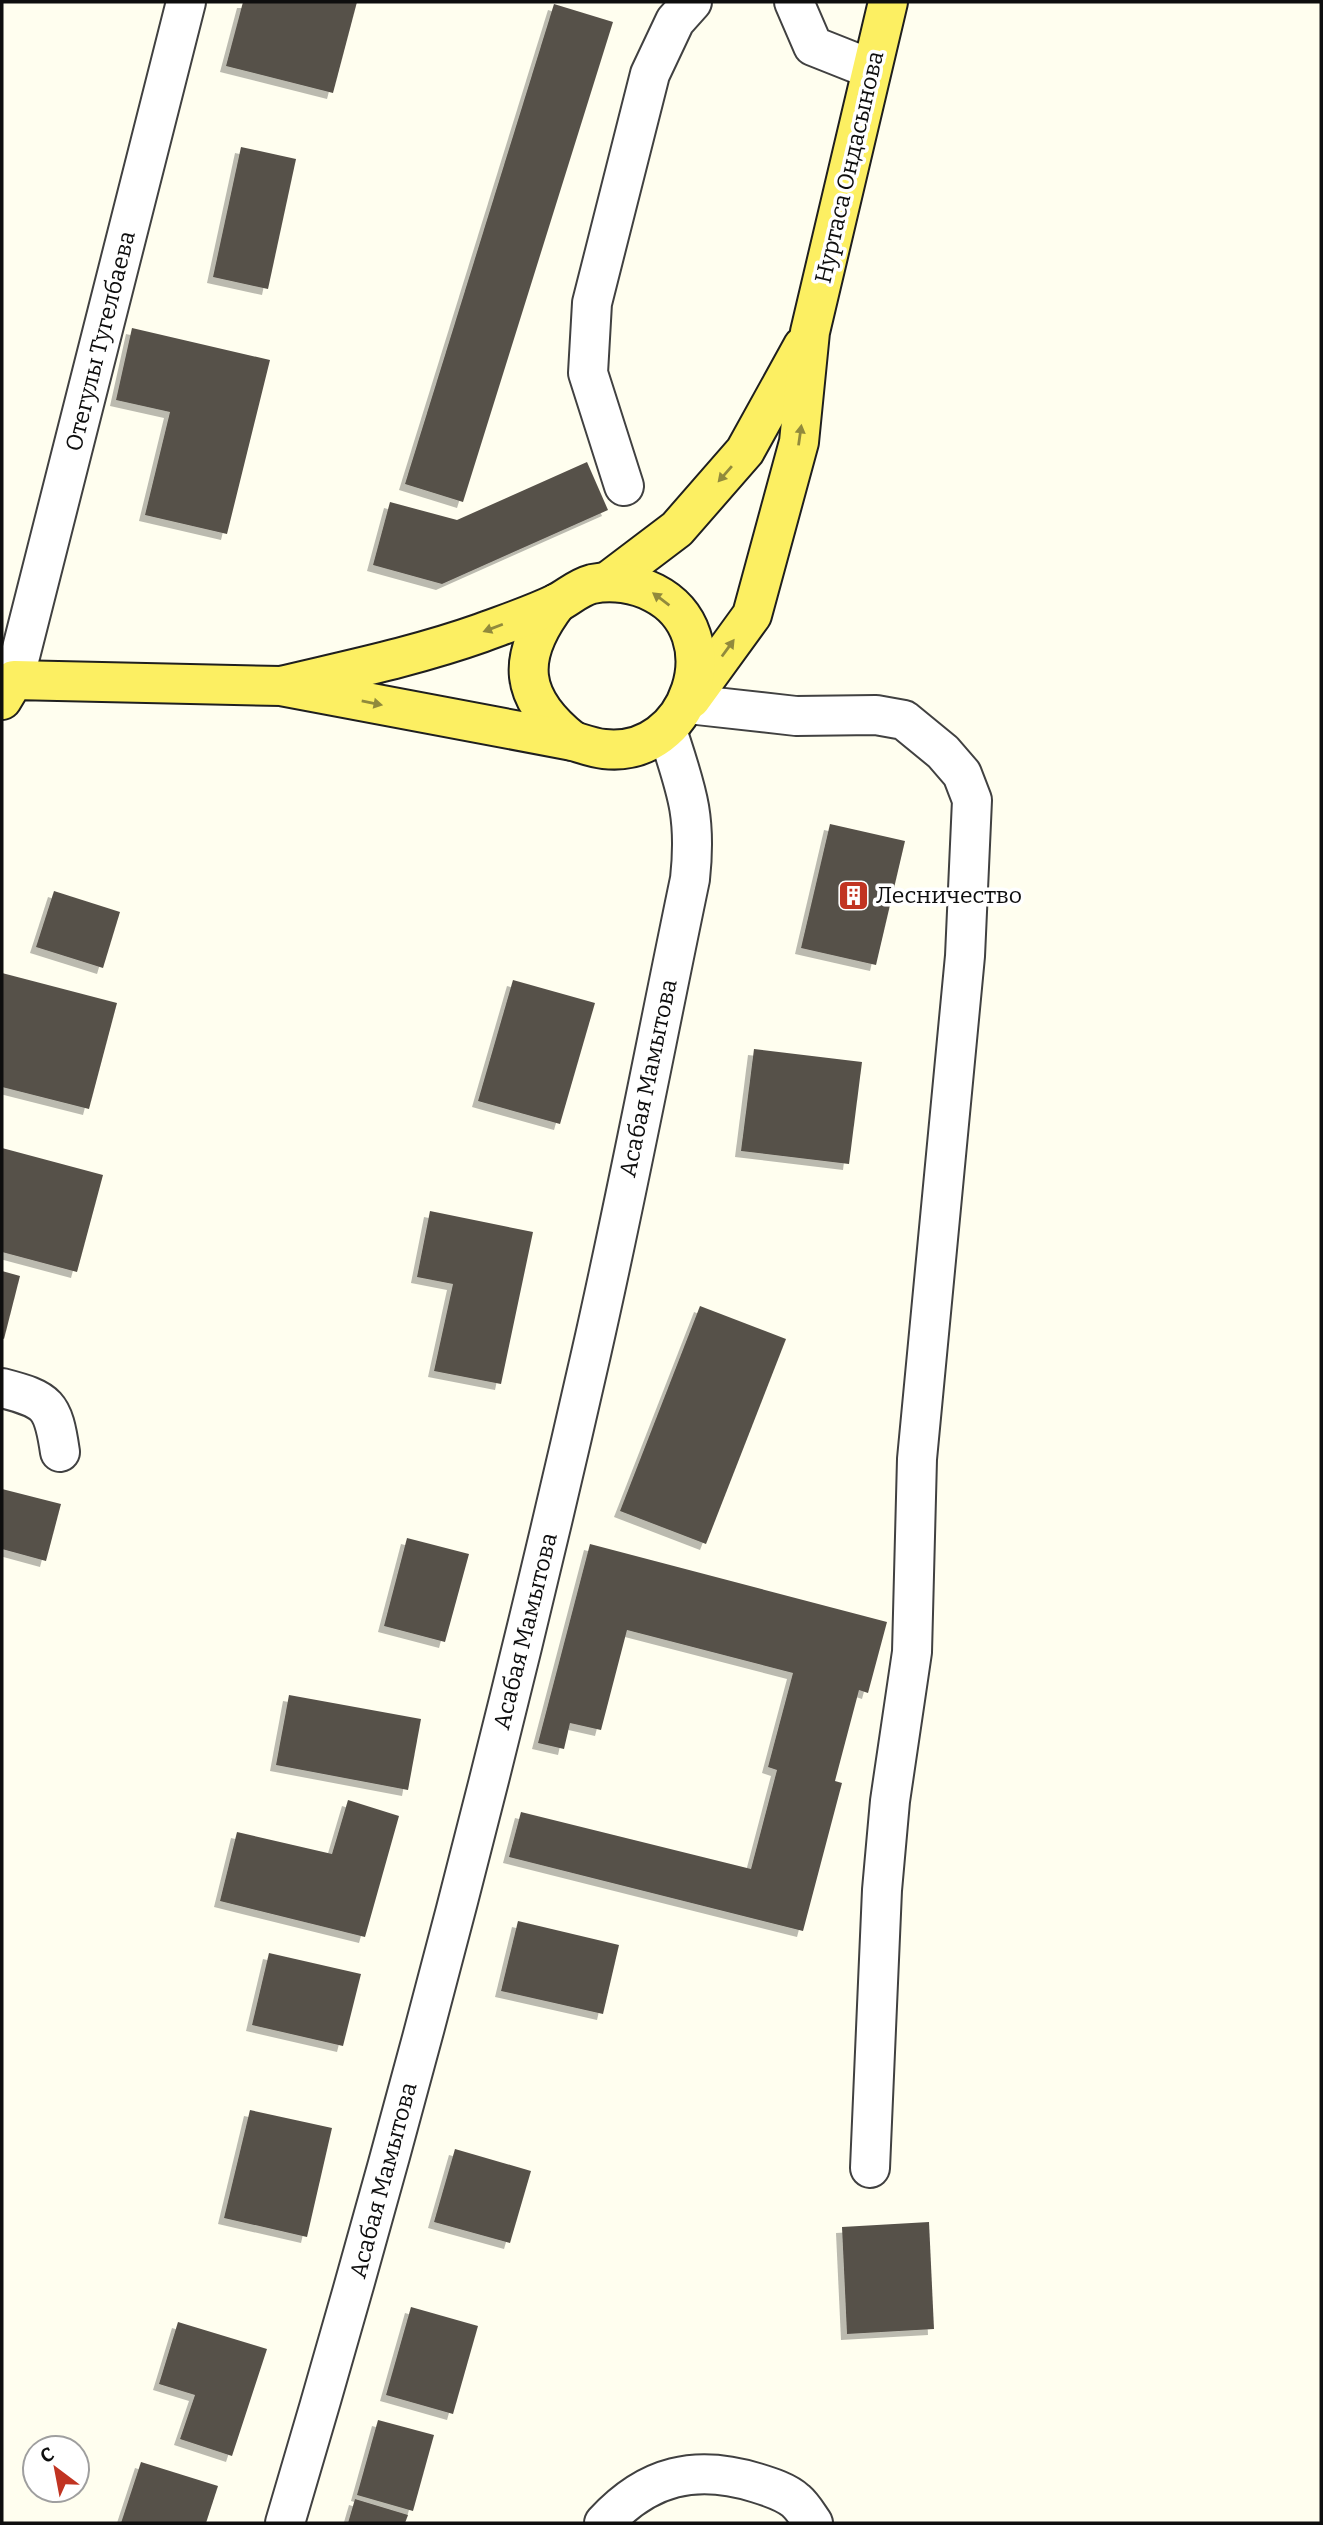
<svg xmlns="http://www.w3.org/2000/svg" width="1323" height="2525" font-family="Bitter,serif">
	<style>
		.building { fill: #57514a; filter: url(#shadow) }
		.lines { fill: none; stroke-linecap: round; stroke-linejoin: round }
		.minor-casing { stroke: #414141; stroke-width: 42 }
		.primary-casing { stroke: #1f1f1f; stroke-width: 42 }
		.minor { stroke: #fff; stroke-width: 38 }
		.primary { stroke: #fcef62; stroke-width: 38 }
		.oneway { fill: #918a3c }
		.labels { text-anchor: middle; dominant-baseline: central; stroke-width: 7; stroke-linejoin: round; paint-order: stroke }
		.street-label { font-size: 23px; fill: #0e0e0e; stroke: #fff }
		.poi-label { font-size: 23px; fill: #0e0e0e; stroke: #fff; text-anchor: start }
	</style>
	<defs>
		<filter id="shadow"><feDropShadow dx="-6" dy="6" stdDeviation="0" flood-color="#0004"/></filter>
	</defs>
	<rect width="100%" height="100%" fill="#fffeef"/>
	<g class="building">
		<path d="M243 2H357L333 93 226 66Z"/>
		<path d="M554 4 613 22 463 502 405 484Z"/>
		<path d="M241 147 296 159 268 289 213 277Z"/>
		<path d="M132 328 270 360 227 534 145 515 170 412 116 400Z"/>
		<path d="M587 462 608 510 442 584 373 565 390 502 457 520Z"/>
		<path d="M830 824 905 841 876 965 801 948Z"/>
		<path d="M54 891 120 912 103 968 36 947Z"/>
		<path d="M2 973 117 1003 89 1109 2 1087Z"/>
		<path d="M513 980 595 1003 560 1124 478 1101Z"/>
		<path d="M754 1049 862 1062 849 1164 741 1151Z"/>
		<path d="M2 1148 103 1175 77 1272 2 1252Z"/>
		<path d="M430 1211 533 1232 501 1384 434 1371 453 1284 417 1277Z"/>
		<path d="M2 1271 20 1276 4 1339 2 1338Z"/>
		<path d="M700 1306 786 1339 706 1544 620 1511Z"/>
		<path d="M2 1489 61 1504 46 1561 2 1549Z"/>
		<path d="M407 1538 469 1554 445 1642 384 1626Z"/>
		<path d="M590 1544 887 1622 868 1693 859 1690 835 1781 842 1783 803 1931 509 1857 521 1812 751 1869 777 1770 768 1767 793 1673 627 1630 601 1730 570 1723 564 1749 538 1743Z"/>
		<path d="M289 1695 421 1719 408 1790 276 1765Z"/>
		<path d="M348 1800 399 1816 365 1937 220 1901 237 1832 332 1854Z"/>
		<path d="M518 1921 619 1945 603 2014 501 1991Z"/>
		<path d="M269 1953 361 1974 343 2046 252 2025Z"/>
		<path d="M250 2110 332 2128 307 2237 224 2218Z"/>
		<path d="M455 2149 531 2171 510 2243 434 2222Z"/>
		<path d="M929 2222 934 2329 847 2334 842 2227Z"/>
		<path d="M411 2307 478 2326 453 2414 386 2395Z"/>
		<path d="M178 2322 267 2349 232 2456 180 2439 195 2395 159 2384Z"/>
		<path d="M378 2420 434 2435 413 2511 357 2495Z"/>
		<path d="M141 2462 218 2486 206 2523H121Z"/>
		<path d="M355 2499 408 2515 405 2523H348Z"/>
	</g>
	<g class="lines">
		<defs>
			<g id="minor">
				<path d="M794 2 813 46 871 69"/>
				<path d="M624 486 588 373 592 303 650 74 675 21 692 2"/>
				<path d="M2 678 14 680 186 2"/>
				<path d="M688 704 796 716 876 715 904 720 943 752 962 774 972 800 965 956 917 1459 912 1652 890 1801 882 1890 870 2168"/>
				<path d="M2 1388C48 1400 53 1404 60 1452"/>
				<path d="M285 2523C400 2137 502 1746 591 1354 627 1196 657 1037 690 879 697 815 686 789 667 730"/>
				<path d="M604 2523C648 2475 696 2464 757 2483 770 2487 786 2492 796 2501 803 2507 808 2516 813 2523"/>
			</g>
			<g id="primary">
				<path d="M607 582 677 529 745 451 803 346"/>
				<path d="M557 603C515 658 519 698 573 741"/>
				<path d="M691 699 752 615 799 442 810 332 888 2"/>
				<path d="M2 700 14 680 281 686 573 741C583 744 594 748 604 749 691 759 732 633 654 593 635 583 612 580 592 584 577 588 568 598 555 604 532 615 505 624 481 633 416 656 348 670 281 686"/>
			</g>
		</defs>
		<use href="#minor" class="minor-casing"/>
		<use href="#primary" class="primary-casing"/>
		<use href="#minor" class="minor"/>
		<use href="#primary" class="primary"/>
	</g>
	<defs><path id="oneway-solid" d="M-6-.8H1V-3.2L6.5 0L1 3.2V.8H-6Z" transform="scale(1.75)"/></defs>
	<g class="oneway">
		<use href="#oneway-solid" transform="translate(800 435) rotate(-82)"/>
		<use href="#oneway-solid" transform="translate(725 474) rotate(131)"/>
		<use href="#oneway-solid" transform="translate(661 599) rotate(-143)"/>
		<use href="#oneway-solid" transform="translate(493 628) rotate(159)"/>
		<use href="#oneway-solid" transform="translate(728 648) rotate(-54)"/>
		<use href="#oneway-solid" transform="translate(372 703) rotate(11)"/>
	</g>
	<defs>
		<symbol id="building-square" viewBox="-11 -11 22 22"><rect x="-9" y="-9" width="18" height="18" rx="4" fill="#c13422" stroke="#fff"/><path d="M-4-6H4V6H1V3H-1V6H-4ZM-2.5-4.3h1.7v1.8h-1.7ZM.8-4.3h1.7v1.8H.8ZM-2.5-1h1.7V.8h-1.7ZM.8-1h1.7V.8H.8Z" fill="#fff"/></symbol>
	</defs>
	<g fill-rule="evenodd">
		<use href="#building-square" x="836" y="878" width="35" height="35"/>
	</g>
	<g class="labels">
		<g class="street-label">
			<text transform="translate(849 167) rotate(-77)">Нуртаса Ондасынова</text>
			<text transform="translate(100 341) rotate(-76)">Отегулы Тугелбаева</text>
			<text transform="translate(648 1078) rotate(-78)">Асабая Мамытова</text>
			<text transform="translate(525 1631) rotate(-76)">Асабая Мамытова</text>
			<text transform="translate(383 2180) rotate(-75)">Асабая Мамытова</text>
		</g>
		<g class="poi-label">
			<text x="876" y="895">Лесничество</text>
		</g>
	</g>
	<rect width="1323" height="2525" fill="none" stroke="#0e0e0e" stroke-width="7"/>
	<g transform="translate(56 2469) rotate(328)"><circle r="33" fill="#ffffff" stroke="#9f9f9f" stroke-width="2"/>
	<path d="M0-5L12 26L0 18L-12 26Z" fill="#c13422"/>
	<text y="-10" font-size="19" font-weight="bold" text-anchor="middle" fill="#0e0e0e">С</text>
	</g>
</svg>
